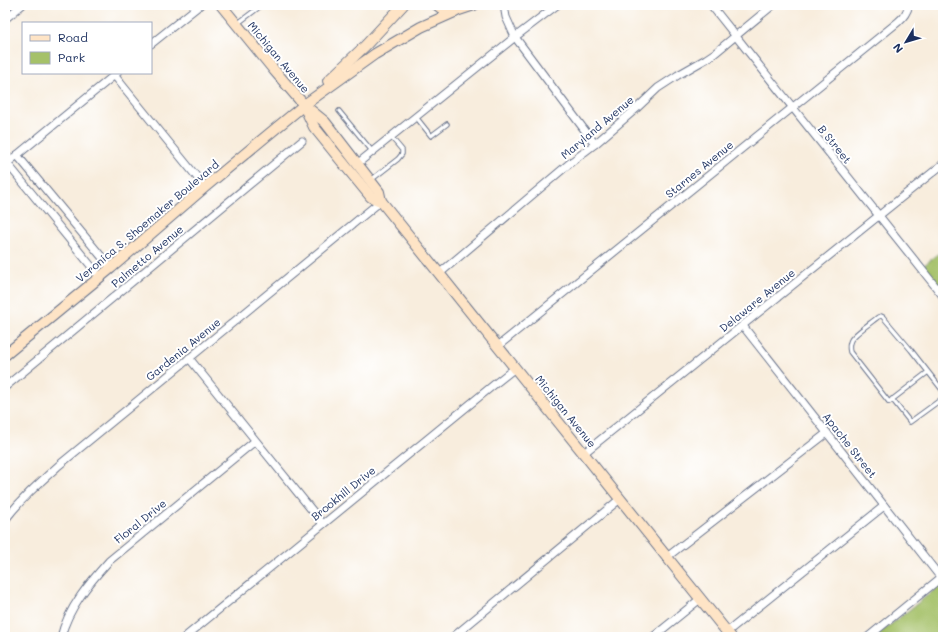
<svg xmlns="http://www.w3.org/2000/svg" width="948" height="642" font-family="Mali,sans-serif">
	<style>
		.green { fill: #a5c169; stroke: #607864 }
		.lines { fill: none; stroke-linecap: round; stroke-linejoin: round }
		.lane-casing { stroke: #68728a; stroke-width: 5.5 }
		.street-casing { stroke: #68728a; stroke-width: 9 }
		.secondary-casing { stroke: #68728a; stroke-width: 12 }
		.lane { stroke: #fff; stroke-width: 3.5 }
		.street { stroke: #fff; stroke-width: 7 }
		.secondary { stroke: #fee4c6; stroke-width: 10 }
		.labels { text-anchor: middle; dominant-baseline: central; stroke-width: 4; stroke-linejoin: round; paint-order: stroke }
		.street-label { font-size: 11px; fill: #1b2f5e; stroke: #fff }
	</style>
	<rect width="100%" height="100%" fill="#fff"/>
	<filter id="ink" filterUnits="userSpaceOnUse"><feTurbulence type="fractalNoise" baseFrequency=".025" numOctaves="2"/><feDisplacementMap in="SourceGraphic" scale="8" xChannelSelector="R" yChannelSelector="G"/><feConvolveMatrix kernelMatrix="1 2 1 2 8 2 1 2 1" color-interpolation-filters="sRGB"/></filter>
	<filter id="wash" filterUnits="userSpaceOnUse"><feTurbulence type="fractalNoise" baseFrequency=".012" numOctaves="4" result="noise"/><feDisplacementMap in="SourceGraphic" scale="16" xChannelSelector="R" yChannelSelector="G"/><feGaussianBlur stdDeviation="0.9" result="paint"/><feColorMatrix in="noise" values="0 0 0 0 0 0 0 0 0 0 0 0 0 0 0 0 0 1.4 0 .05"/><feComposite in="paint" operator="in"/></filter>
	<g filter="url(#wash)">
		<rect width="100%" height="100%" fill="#f8eddd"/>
		<g class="green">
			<path d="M943 250V291L923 266Z"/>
			<path d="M943 583V637H875Z"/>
		</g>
	</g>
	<g filter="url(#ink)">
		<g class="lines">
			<defs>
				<g id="lane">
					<path d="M237 24 262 5"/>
					<path d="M339 111 372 151"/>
					<path d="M416 117 431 136 447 124"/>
					<path d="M371 180 398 159 402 154V150L391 137"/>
					<path d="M928 372 889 402 850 352C849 348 849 344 851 340 855 333 871 323 878 317L881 316 883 317 911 350 943 391"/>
					<path d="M892 399 910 422 943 398"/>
					<path d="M943 439 942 441 943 442"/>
				</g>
				<g id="street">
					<path d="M504 5 506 17 515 37 595 144"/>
					<path d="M711 5 943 296"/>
					<path d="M5 19 22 5"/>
					<path d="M151 44 200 5"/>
					<path d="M114 75 205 187"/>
					<path d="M17 155 111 268"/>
					<path d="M7 163 100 277"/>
					<path d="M357 164 515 37 557 5"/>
					<path d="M5 165 117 73"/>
					<path d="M440 273 570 163 595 144 638 107 658 88 678 75 706 59 715 53 773 5"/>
					<path d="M743 326 941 578"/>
					<path d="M498 346 898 22C904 17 907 13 909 5"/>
					<path d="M189 358 323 524"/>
					<path d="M5 387 302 141"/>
					<path d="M584 453 943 164"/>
					<path d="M5 520C21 499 39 483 58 466L381 201"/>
					<path d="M667 557 827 433"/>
					<path d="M727 632 884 506"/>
					<path d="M61 637C68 608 90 582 109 561L255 441"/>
					<path d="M185 637 496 383 515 368"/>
					<path d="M453 637 620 499"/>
					<path d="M653 637 700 599"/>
					<path d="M868 637 943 576"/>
				</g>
				<g id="secondary">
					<path d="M221 5 274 70 304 105 325 122 379 192 381 201 731 637"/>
					<path d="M437 5C442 10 448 11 455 12"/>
					<path d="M328 81 365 46 403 5"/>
					<path d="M305 108 314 127 348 169 371 197 381 201"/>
					<path d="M5 355 111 268 205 187 304 105 375 54 421 27 459 10 474 5"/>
				</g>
			</defs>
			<use href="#lane" class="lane-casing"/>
			<use href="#street" class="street-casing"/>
			<use href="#secondary" class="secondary-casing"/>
			<use href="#lane" class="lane"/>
			<use href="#street" class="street"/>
			<use href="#secondary" class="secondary"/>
		</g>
	</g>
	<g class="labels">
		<g class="street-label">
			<text transform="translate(279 57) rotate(50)">Michigan Avenue</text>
			<text transform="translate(597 127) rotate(-40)">Maryland Avenue</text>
			<text transform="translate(835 144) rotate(51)">B Street</text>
			<text transform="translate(699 169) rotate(-39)">Starnes Avenue</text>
			<text transform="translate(147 221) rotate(-40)">Veronica S. Shoemaker Boulevard</text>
			<text transform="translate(147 256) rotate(-40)">Palmetto Avenue</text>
			<text transform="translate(757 300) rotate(-39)">Delaware Avenue</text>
			<text transform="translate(183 349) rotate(-39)">Gardenia Avenue</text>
			<text transform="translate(566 411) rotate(51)">Michigan Avenue</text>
			<text transform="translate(850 445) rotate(52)">Apache Street</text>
			<text transform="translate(343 493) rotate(-39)">Brookhill Drive</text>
			<text transform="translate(140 521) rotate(-39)">Floral Drive</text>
		</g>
	</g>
	<rect width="948" height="642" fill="none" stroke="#fff" stroke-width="20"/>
	<rect x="22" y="22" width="130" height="52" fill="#ffffff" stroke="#a4acbf"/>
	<rect x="30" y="35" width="20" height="6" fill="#fee4c6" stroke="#a4acbf"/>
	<text x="58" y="42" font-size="12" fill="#1b2f5e">Road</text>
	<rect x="30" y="52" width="20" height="12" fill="#a5c169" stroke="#a4acbf"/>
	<text x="58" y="62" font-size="12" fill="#1b2f5e">Park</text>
	<g transform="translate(906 42) rotate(232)" stroke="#ffffff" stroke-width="3" paint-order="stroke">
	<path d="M0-3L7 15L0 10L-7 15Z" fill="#1b2f5e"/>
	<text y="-6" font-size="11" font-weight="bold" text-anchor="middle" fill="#1b2f5e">N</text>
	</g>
</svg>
